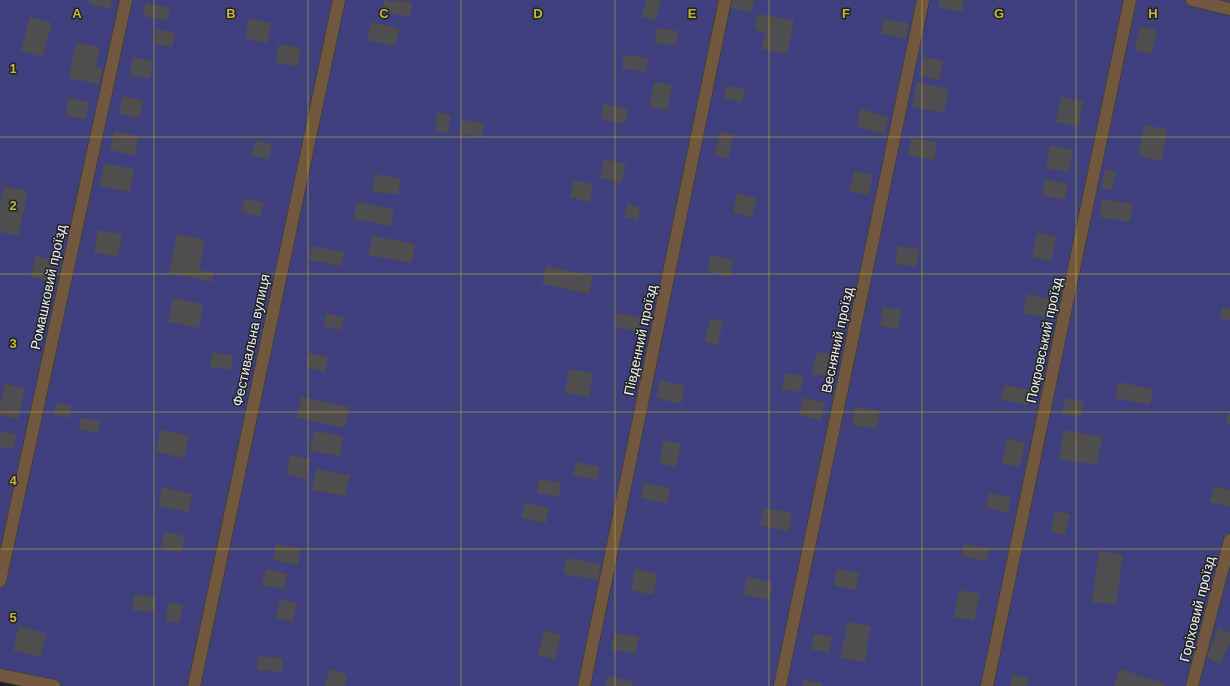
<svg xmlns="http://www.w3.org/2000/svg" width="1230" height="686" font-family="Helvetica,sans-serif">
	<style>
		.green { fill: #3d407d }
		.building { fill: #4f4d4f }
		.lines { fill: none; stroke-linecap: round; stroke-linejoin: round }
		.minor-casing { stroke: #3d3e40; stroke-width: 14 }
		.minor { stroke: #735840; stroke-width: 12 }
		.grid { fill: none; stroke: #c9ba3a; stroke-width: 1; stroke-opacity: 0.55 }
		.labels { text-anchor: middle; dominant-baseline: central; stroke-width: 3; stroke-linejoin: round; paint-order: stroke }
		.street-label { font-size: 14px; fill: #f3f3f5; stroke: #1f2022 }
		.grid-label { font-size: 13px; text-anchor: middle; font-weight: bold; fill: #c9ba3a; stroke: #1f2022; stroke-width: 3; stroke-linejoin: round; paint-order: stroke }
	</style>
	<rect width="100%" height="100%" fill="#1f2022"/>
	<path class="green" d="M0 0H1230V686H54L0 675Z"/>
	<g class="building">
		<path d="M89 0H112L110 9 88 4Z"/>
		<path d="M384 0 412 2 410 17 383 13Z"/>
		<path d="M646 0H661L656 20 642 17Z"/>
		<path d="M730 0H754L751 12 729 8Z"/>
		<path d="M939 0H964L962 12 938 7Z"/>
		<path d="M146 3 170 8 167 21 143 16Z"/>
		<path d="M757 14 794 20 788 54 762 49 765 32 755 30Z"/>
		<path d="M30 17 52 23 43 57 21 51Z"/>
		<path d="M249 18 271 23 267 43 245 38Z"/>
		<path d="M884 18 909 24 906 39 881 34Z"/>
		<path d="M371 22 399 28 395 46 367 40Z"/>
		<path d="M1140 26 1157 30 1152 54 1135 50Z"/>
		<path d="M657 28 678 31 675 46 654 43Z"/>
		<path d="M157 29 175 33 172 47 154 43Z"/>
		<path d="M76 42 100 47 96 67 102 68 99 84 69 78Z"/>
		<path d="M279 44 301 48 297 67 275 62Z"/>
		<path d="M624 55 648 58 646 72 622 68Z"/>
		<path d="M133 57 153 61 150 79 130 75Z"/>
		<path d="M923 57 943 61 939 80 919 76Z"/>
		<path d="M654 82 672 85 667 110 650 107Z"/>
		<path d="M917 82 949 89 944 113 912 107Z"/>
		<path d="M727 86 745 89 742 102 724 98Z"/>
		<path d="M123 96 143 100 139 118 119 114Z"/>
		<path d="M1061 96 1083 101 1078 127 1056 122Z"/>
		<path d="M69 98 89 102 86 119 66 116Z"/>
		<path d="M604 104 628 109 625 124 601 119Z"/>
		<path d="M861 109 888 117 884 134 856 126Z"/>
		<path d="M437 113 451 115 448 133 435 131Z"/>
		<path d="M462 120 484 123 482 137 460 134Z"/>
		<path d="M1144 125 1167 129 1162 161 1138 156Z"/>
		<path d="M114 131 139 136 135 156 110 150Z"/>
		<path d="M720 132 734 135 728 159 714 155Z"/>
		<path d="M911 138 937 142 934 160 908 155Z"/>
		<path d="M255 140 272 144 269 159 252 156Z"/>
		<path d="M1050 145 1073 150 1069 172 1046 168Z"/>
		<path d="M604 159 626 164 621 183 600 178Z"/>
		<path d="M104 163 134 169 130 192 99 186Z"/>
		<path d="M1105 169 1116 171 1112 190 1101 188Z"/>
		<path d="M854 171 873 175 869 195 849 191Z"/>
		<path d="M375 174 401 179 398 195 372 191Z"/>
		<path d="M1045 179 1068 184 1065 200 1042 195Z"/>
		<path d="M574 180 593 184 590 202 570 197Z"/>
		<path d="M4 186 28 191 18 236 0 232V203Z"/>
		<path d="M737 193 757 198 752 217 733 213Z"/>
		<path d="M245 198 264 203 260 217 241 212Z"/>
		<path d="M1102 199 1133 204 1130 222 1099 217Z"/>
		<path d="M357 202 394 209 391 226 354 219Z"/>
		<path d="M627 204 640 207 638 220 625 218Z"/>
		<path d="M98 230 122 234 118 257 94 252Z"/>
		<path d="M1037 233 1056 236 1051 261 1032 257Z"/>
		<path d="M177 234 205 240 199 270 214 273 212 282 169 273Z"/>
		<path d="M372 236 415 244 412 263 368 255Z"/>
		<path d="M312 246 344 252 341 266 309 260Z"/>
		<path d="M898 246 919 249 916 267 895 264Z"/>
		<path d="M711 255 734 260 730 277 707 271Z"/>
		<path d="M36 256 54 260 49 281 31 277Z"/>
		<path d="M546 266 593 276 589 294 542 284Z"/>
		<path d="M1027 294 1050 299 1046 318 1023 313Z"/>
		<path d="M173 298 203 304 199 328 168 322Z"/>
		<path d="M883 306 902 310 898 329 880 326Z"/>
		<path d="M1222 307 1230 308V320L1220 318Z"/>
		<path d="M326 313 344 317 341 330 323 326Z"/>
		<path d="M617 313 642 318 640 332 615 327Z"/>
		<path d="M710 318 723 321 718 345 705 342Z"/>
		<path d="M212 352 233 355 231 370 210 367Z"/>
		<path d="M816 352 837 355 833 377 812 374Z"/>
		<path d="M309 353 329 357 325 372 306 367Z"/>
		<path d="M569 369 593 373 589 397 565 393Z"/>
		<path d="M785 373 803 376 801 392 782 389Z"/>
		<path d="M660 380 685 386 681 404 656 398Z"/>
		<path d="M1118 382 1153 389 1150 405 1115 398Z"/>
		<path d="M5 384 25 388 18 419 0 415V405Z"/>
		<path d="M1004 385 1031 390 1028 405 1001 400Z"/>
		<path d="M301 397 349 407 345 428 297 418Z"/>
		<path d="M803 398 825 402 821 420 800 416Z"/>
		<path d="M1065 398 1084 402 1081 417 1062 414Z"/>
		<path d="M57 402 72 406 69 418 54 414Z"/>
		<path d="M855 407 880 411 876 429 852 425Z"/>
		<path d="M1228 414H1230V425L1225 424Z"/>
		<path d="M80 418 100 420 98 433 79 430Z"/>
		<path d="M160 430 189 435 185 458 156 452Z"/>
		<path d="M1064 430 1102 437 1097 465 1059 459Z"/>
		<path d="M314 431 343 436 340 456 310 451Z"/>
		<path d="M0 432 16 434 14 449 0 447Z"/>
		<path d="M1007 439 1025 442 1020 467 1002 464Z"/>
		<path d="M664 440 681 444 676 467 659 463Z"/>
		<path d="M290 455 310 459 306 479 286 475Z"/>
		<path d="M576 462 599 467 597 480 573 475Z"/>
		<path d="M316 469 350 475 345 496 312 490Z"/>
		<path d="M539 479 561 483 559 497 537 493Z"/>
		<path d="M644 482 670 488 667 504 641 498Z"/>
		<path d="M1214 486 1230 490V507L1210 502Z"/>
		<path d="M162 487 192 494 188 512 158 506Z"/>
		<path d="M989 493 1011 497 1008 513 986 508Z"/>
		<path d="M524 503 549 508 546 523 522 518Z"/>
		<path d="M763 508 792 512 789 531 760 526Z"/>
		<path d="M1055 511 1070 514 1065 535 1051 532Z"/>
		<path d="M164 532 185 536 181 552 161 548Z"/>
		<path d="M276 544 301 549 298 565 273 560Z"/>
		<path d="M964 544 990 549 987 561 962 556Z"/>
		<path d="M1099 551 1123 555 1116 605 1092 602Z"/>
		<path d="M566 558 601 564 598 580 563 574Z"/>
		<path d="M266 569 287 574 284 590 262 585Z"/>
		<path d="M635 569 658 574 653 595 631 590Z"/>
		<path d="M837 569 859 572 856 590 834 586Z"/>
		<path d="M747 577 772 582 769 600 743 595Z"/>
		<path d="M959 590 980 594 974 621 954 617Z"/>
		<path d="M134 595 156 597 154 612 132 610Z"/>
		<path d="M280 599 297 603 293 622 276 619Z"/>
		<path d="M168 603 183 604 180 623 166 621Z"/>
		<path d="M847 622 870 626 865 662 841 658Z"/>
		<path d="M19 626 47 634 40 657 13 650Z"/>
		<path d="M1219 628 1230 633V643L1220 664 1206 657Z"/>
		<path d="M544 631 561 634 555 659 538 656Z"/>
		<path d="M615 633 639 637 636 654 611 649Z"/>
		<path d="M814 634 832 637 829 653 811 649Z"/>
		<path d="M258 656 283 658 282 672 257 670Z"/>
		<path d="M330 669 348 675 344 686H324Z"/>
		<path d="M1120 669 1165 684 1164 686H1114Z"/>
		<path d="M1012 674 1029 678 1027 686H1010Z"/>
		<path d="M608 676 633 682 632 686H605Z"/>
		<path d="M804 680 822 683V686H803Z"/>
	</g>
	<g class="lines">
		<defs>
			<g id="minor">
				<path d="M1192 0 1230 9"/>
				<path d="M0 581 126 0"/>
				<path d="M0 675 54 686"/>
				<path d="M194 686 339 0"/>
				<path d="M584 686 725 0"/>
				<path d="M780 686 923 0"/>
				<path d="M987 686 1130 0"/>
				<path d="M1192 686 1230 540"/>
			</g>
		</defs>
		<use href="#minor" class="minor-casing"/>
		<use href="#minor" class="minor"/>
	</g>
	<path class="grid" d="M154 0V686M308 0V686M461 0V686M615 0V686M769 0V686M922 0V686M1076 0V686M0 137H1230M0 274H1230M0 412H1230M0 549H1230"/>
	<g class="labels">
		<g class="street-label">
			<text transform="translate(48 287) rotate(-78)">Ромашковий проїзд</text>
			<text transform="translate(251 340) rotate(-78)">Фестивальна вулиця</text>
			<text transform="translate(640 340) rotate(-78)">Південний проїзд</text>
			<text transform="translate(837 340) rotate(-78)">Весняний проїзд</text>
			<text transform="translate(1044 340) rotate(-78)">Покровський проїзд</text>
			<text transform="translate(1197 609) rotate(-76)">Горіховий проїзд</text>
		</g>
	</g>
	<g class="grid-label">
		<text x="77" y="18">A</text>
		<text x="231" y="18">B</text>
		<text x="384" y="18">C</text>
		<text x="538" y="18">D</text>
		<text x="692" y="18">E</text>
		<text x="846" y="18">F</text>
		<text x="999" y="18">G</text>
		<text x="1153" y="18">H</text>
		<text x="13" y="73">1</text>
		<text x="13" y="210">2</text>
		<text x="13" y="348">3</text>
		<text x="13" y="485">4</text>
		<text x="13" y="622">5</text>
	</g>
</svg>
